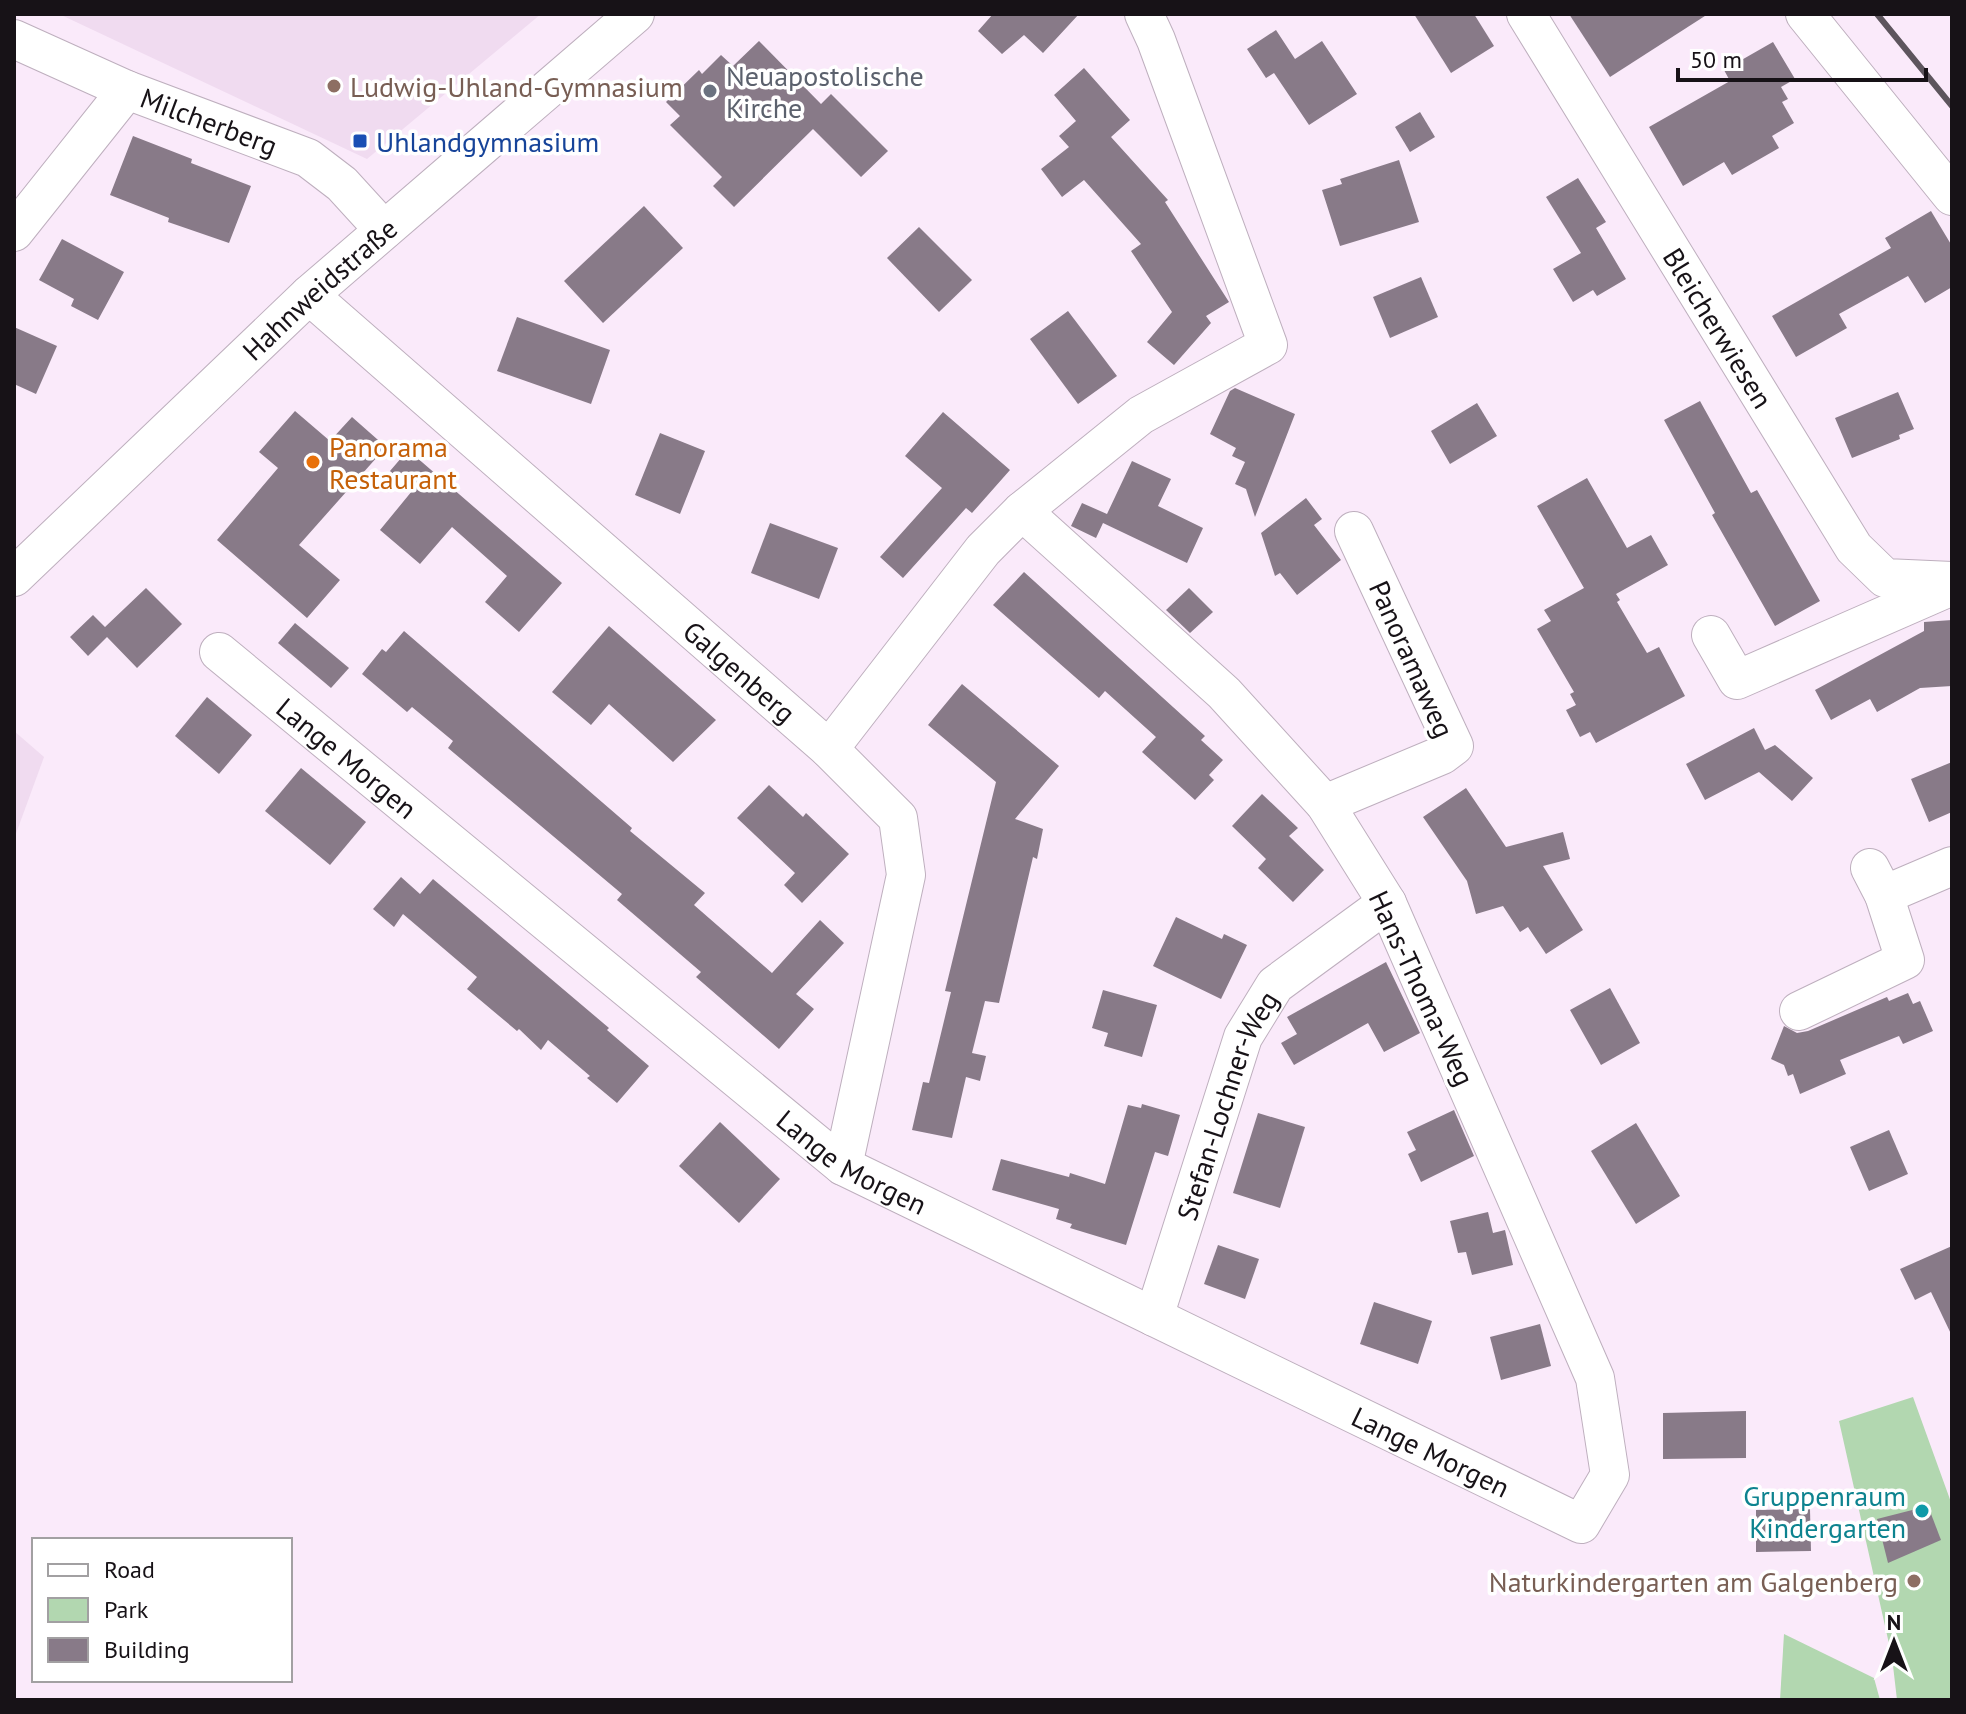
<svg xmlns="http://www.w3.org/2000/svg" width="1966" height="1714" font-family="'PT Sans',sans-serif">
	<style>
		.built { fill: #f0dbf0 }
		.green { fill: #b2d7b0 }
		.building { fill: #887a88 }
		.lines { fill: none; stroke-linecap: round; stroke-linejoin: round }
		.minor-casing { stroke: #beafbe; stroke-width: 40 }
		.minor { stroke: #fff; stroke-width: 38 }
		.rail { stroke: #5d555d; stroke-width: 6 }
		.education-dot { fill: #8d6e63; stroke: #fff; stroke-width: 3 }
		.worship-dot { fill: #6b7280; stroke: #fff; stroke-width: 3 }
		.transit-dot { fill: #1a4fb4; stroke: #fff; stroke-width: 3 }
		.food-dot { fill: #e8710a; stroke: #fff; stroke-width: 3 }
		.culture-dot { fill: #0f9aa8; stroke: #fff; stroke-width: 3 }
		.labels { text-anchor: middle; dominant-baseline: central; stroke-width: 7; stroke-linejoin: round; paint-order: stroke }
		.worship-label { font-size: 28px; fill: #5b616d; stroke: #fff; text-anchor: start }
		.education-label { font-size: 28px; fill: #785e54; stroke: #fff; text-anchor: start }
		.street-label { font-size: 28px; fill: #171217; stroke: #fff }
		.transit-label { font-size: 28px; fill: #164399; stroke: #fff; text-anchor: start }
		.food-label { font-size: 28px; fill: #c56008; stroke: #fff; text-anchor: start }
		.culture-label { font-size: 28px; fill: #0d838f; stroke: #fff; text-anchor: end }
	</style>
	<rect width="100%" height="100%" fill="#faeafa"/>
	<g class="built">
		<path d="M59 14H541L367 159Z"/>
		<path d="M14 731 44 757 14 839Z"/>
	</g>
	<g class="green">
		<path d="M1913 1397 1952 1505V1700H1897L1892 1657 1839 1421Z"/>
		<path d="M1784 1634 1874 1678 1880 1700H1780Z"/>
	</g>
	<g class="building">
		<path d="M993 14H1079L1043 53 1024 35 1002 54 978 31Z"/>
		<path d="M1414 14H1474L1494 46 1451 73Z"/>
		<path d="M1569 14H1708L1610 77Z"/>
		<path d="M1276 30 1295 59 1322 41 1357 94 1309 125 1274 73 1266 78 1247 49Z"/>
		<path d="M759 41 821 104 831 94 888 151 861 177 813 129 734 207 713 186 722 177 670 125 680 116 666 102 699 70 702 74 721 55 733 66Z"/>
		<path d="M1773 42 1795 79 1781 87 1788 99 1782 102 1794 123 1772 136 1779 148 1732 175 1724 162 1683 186 1649 127 1730 81 1724 70Z"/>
		<path d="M1084 68 1130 120 1111 137 1168 200 1165 202 1229 302 1206 316 1211 323 1174 365 1147 342 1172 312 1131 251 1141 244 1084 180 1062 197 1041 169 1069 147 1059 136 1076 121 1054 95Z"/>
		<path d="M1420 112 1435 137 1410 152 1395 127Z"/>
		<path d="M133 136 192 159 191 163 251 186 229 243 168 222 169 218 110 195Z"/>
		<path d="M1399 160 1419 222 1340 246 1322 190 1342 184 1340 179Z"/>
		<path d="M1578 178 1606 222 1596 228 1626 279 1597 296 1593 290 1573 302 1553 269 1581 253 1546 197Z"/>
		<path d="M644 206 683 248 603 323 564 281Z"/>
		<path d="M1931 211 1952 246V287L1925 303 1908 276 1839 314 1847 328 1796 357 1772 316 1891 248 1885 238Z"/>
		<path d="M919 227 972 280 939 312 887 258Z"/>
		<path d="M62 239 124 272 98 320 71 306 74 299 39 280Z"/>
		<path d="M1421 277 1438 317 1390 338 1373 297Z"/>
		<path d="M1068 311 1117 376 1078 404 1030 339Z"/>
		<path d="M517 317 610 350 591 404 497 371Z"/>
		<path d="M14 327 57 346 36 394 14 384Z"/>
		<path d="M1235 388 1295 414 1255 517 1246 489 1235 484 1245 462 1232 456 1236 448 1210 434 1230 391Z"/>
		<path d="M1898 392 1914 429 1899 435 1900 439 1852 458 1835 418Z"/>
		<path d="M1700 401 1751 493 1757 490 1820 601 1775 626 1712 515 1715 513 1664 420Z"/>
		<path d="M1477 403 1497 436 1450 464 1431 431Z"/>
		<path d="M295 411 330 441 352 417 386 447 299 545 340 580 307 618 217 540 278 468 259 452Z"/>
		<path d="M943 412 1010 470 972 513 966 508 903 578 880 557 942 488 905 456Z"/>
		<path d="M660 433 705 451 680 514 635 495Z"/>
		<path d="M408 450 562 583 519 632 485 602 507 576 452 527 420 564 380 530 412 491 390 471Z"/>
		<path d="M1132 461 1171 479 1158 506 1203 528 1187 563 1103 523 1096 538 1071 526 1082 503 1107 514Z"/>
		<path d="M1587 478 1627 548 1651 535 1668 565 1616 594 1620 600 1617 602 1647 653 1659 647 1685 696 1596 743 1590 732 1580 737 1566 710 1576 705 1570 694 1574 692 1537 629 1551 621 1544 610 1584 588 1537 506Z"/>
		<path d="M1306 498 1322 519 1314 525 1341 560 1297 595 1280 573 1275 576 1261 533Z"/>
		<path d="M770 523 838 548 819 599 751 573Z"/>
		<path d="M1024 572 1205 736 1201 740 1223 760 1209 775 1214 780 1195 800 1142 752 1156 737 1105 691 1099 698 993 605Z"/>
		<path d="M146 588 182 624 137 668 107 637 88 656 70 637 93 615 105 627Z"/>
		<path d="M1189 588 1213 612 1190 633 1166 610Z"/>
		<path d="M1952 620V686L1920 688 1877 712 1870 699 1831 720 1815 690 1924 631V622Z"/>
		<path d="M295 623 349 668 331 688 278 643Z"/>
		<path d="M609 626 716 720 673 762 609 704 591 725 552 692Z"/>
		<path d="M404 631 632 828 630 831 705 893 694 905 772 973 820 920 844 943 796 994 814 1009 779 1049 696 977 701 972 617 900 622 894 448 748 453 741 412 707 407 712 362 674 382 649 386 652Z"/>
		<path d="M962 684 1059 766 1015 819 1043 829 1037 859 1033 857 999 1003 985 1001 972 1053 986 1056 980 1081 966 1077 952 1138 912 1130 923 1082 929 1083 951 992 945 991 996 782 928 725Z"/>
		<path d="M207 697 252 735 219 774 175 736Z"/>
		<path d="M1754 728 1765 750 1775 745 1813 778 1792 801 1759 772 1705 800 1686 764Z"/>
		<path d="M1952 762V812L1929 822 1911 779Z"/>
		<path d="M301 768 366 822 330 865 265 811Z"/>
		<path d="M769 785 803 817 806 813 849 854 802 903 784 885 795 873 737 818Z"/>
		<path d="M1466 788 1506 847 1563 832 1570 859 1543 866 1583 930 1546 954 1528 927 1520 932 1503 906 1476 914 1467 881 1423 817Z"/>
		<path d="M1262 794 1298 828 1289 836 1324 870 1293 902 1258 868 1266 859 1232 826Z"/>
		<path d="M401 877 420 894 433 879 609 1028 607 1030 649 1066 617 1103 587 1078 590 1076 548 1040 541 1050 519 1029 517 1031 467 989 477 977 403 914 394 927 373 909Z"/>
		<path d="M1176 917 1222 939 1224 934 1247 945 1221 999 1153 966Z"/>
		<path d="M1386 962 1420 1033 1384 1052 1368 1023 1294 1065 1281 1043 1297 1034 1287 1017Z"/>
		<path d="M1610 988 1640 1043 1601 1065 1570 1010Z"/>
		<path d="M1103 990 1157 1005 1142 1057 1104 1046 1108 1033 1092 1028Z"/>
		<path d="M1908 993 1913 1004 1920 1001 1933 1031 1903 1044 1899 1036 1840 1060 1846 1074 1800 1094 1793 1074 1788 1076 1784 1065 1771 1059 1784 1026 1797 1033 1808 1031 1887 997 1889 1001Z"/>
		<path d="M1142 1104 1180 1115 1168 1156 1155 1152 1126 1245 1070 1228 1072 1224 1056 1219 1059 1209 992 1190 1001 1159 1069 1177 1070 1173 1105 1184 1128 1105 1141 1108Z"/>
		<path d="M1454 1110 1474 1156 1421 1182 1408 1154 1416 1150 1407 1132Z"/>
		<path d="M1258 1113 1305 1127 1280 1208 1233 1193Z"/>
		<path d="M720 1122 780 1179 739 1223 679 1166Z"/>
		<path d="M1636 1123 1680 1196 1636 1224 1591 1151Z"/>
		<path d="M1889 1130 1908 1174 1869 1191 1850 1147Z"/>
		<path d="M1488 1212 1493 1233 1505 1230 1513 1265 1472 1275 1466 1252 1458 1253 1450 1221Z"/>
		<path d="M1218 1245 1259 1259 1245 1299 1204 1284Z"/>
		<path d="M1952 1246V1336L1931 1292 1915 1300 1900 1269Z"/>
		<path d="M1374 1302 1432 1321 1418 1364 1360 1344Z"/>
		<path d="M1540 1324 1551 1366 1501 1380 1490 1337Z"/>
		<path d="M1746 1411V1458L1663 1459V1413Z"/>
		<path d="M1928 1506 1941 1540 1888 1563 1877 1519Z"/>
		<path d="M1810 1509 1811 1551 1756 1552V1510Z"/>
	</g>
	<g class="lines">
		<defs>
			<g id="minor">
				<path id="s1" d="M1526 14 1854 548 1885 578 1952 581"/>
				<path d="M1805 14 1952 196"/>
				<path id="s2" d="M14 39 127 90 308 158 342 184 384 230"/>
				<path d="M14 232 127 90"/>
				<path id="s3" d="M309 295 829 749 898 818 906 875 843 1166"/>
				<path id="s4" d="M14 577 309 295 635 14"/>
				<path d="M1711 635 1737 680 1952 586"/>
				<path id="s5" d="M219 652 843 1166 1581 1524 1610 1475 1595 1378 1387 903 1325 804 1224 693 1022 511"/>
				<path d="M829 749 983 550 1022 511 1141 415 1268 345 1156 40 1144 14"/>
				<path d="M1325 804 1442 755 1454 746 1354 531"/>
				<path d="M1884 895 1952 866"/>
				<path d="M1799 1011 1905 960 1884 895 1870 868"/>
				<path id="s6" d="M1154 1317 1243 1037 1275 985 1387 903"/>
			</g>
		</defs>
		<use href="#minor" class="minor-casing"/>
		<use href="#minor" class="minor"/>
		<path class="rail" d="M1877 14 1952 106"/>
	</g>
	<g class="education-dot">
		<circle cx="334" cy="86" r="8"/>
		<circle cx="1914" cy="1581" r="8"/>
	</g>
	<circle class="worship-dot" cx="710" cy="91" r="8"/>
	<rect class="transit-dot" x="352" y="133" width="16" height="16" rx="4"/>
	<circle class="food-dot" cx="313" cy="462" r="8"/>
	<circle class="culture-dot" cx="1922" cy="1511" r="8"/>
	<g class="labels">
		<g class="worship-label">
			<text x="726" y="75">Neuapostolische<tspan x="726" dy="32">Kirche</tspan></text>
		</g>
		<g class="education-label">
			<text x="350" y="86">Ludwig-Uhland-Gymnasium</text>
			<text x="1898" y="1581" text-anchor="end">Naturkindergarten am Galgenberg</text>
		</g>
		<g class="street-label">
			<text stroke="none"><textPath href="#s2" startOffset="212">Milcherberg</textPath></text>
			<text stroke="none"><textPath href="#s4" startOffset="420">Hahnweidstraße</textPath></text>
			<text stroke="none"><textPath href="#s1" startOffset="368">Bleicherwiesen</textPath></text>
			<text transform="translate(1412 659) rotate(66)">Panoramaweg</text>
			<text stroke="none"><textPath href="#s3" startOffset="572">Galgenberg</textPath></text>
			<text stroke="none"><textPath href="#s5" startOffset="166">Lange Morgen</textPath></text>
			<text transform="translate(1422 988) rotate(65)">Hans-Thoma-Weg</text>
			<text stroke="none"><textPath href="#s6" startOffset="224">Stefan-Lochner-Weg</textPath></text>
			<text stroke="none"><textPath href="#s5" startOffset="814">Lange Morgen</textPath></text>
			<text stroke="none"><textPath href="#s5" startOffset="1462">Lange Morgen</textPath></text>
		</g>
		<g class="transit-label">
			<text x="376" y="141">Uhlandgymnasium</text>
		</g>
		<g class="food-label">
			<text x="329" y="446">Panorama<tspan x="329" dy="32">Restaurant</tspan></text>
		</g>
		<g class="culture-label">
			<text x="1906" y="1495">Gruppenraum<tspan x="1906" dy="32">Kindergarten</tspan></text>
		</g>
	</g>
	<rect width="1966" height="1714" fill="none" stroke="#171217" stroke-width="32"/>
	<rect x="32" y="1538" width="260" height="144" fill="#ffffff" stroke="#a2a0a2" stroke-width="2"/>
	<rect x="48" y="1564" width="40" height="12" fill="#ffffff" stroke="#a2a0a2" stroke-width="2"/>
	<text x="104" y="1578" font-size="24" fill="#171217">Road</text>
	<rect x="48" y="1598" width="40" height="24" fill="#b2d7b0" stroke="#a2a0a2" stroke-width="2"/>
	<text x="104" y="1618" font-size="24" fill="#171217">Park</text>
	<rect x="48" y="1638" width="40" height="24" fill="#887a88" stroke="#a2a0a2" stroke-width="2"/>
	<text x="104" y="1658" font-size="24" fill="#171217">Building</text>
	<g transform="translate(1894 1642)" stroke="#ffffff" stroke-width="6" paint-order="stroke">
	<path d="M0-6L14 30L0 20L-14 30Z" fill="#171217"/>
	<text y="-12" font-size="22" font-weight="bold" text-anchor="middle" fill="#171217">N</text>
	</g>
	<path d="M1678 68v12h248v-12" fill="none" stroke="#171217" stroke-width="4"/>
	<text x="1690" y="68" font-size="24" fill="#171217" stroke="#ffffff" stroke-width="6" paint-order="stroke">50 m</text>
</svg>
